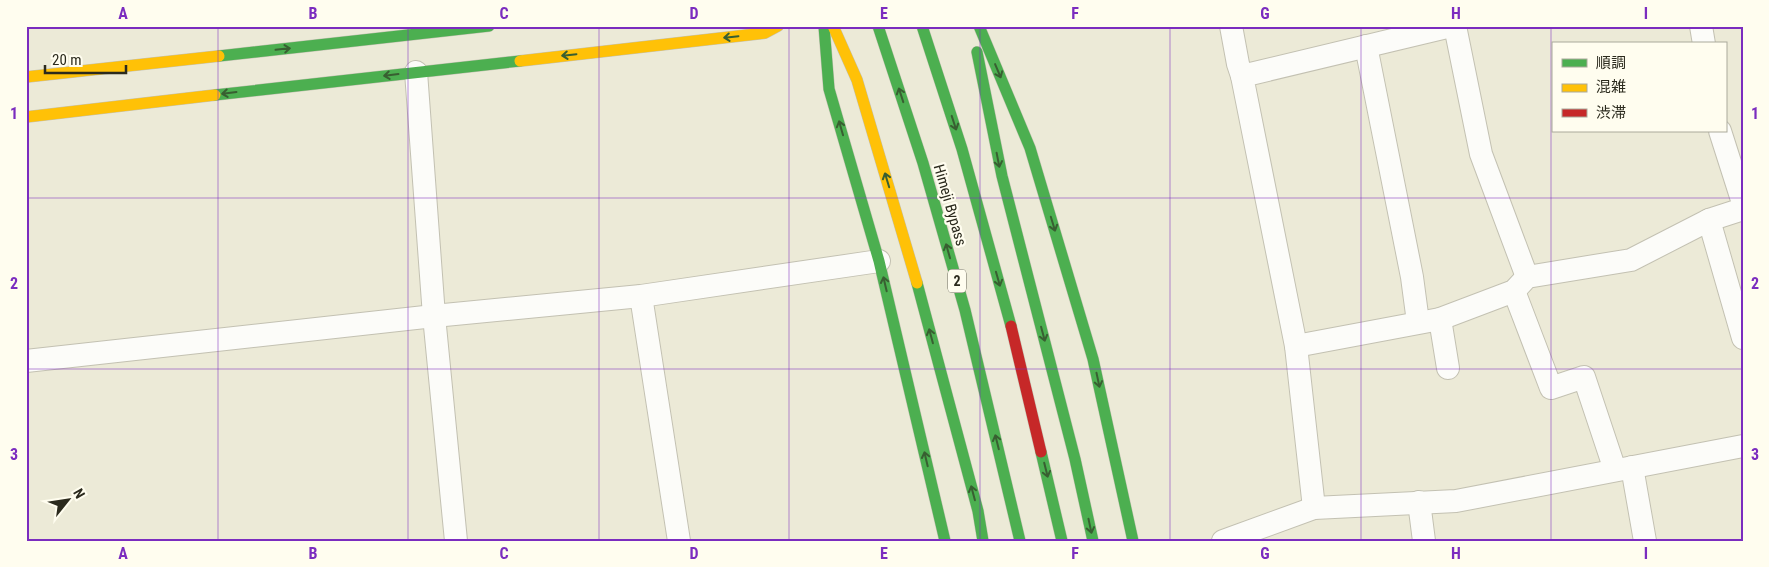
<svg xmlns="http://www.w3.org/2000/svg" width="1769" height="567" font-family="'Roboto Condensed','Noto Sans JP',sans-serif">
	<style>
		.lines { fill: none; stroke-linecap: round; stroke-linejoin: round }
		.street-casing { stroke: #c3c1b2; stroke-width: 24 }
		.fast-casing { stroke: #c3c1b2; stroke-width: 12 }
		.slow-casing { stroke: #c3c1b2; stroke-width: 12 }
		.jam-casing { stroke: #c3c1b2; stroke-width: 12 }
		.street { stroke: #fcfcf9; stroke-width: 22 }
		.fast { stroke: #4caf50; stroke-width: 11 }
		.slow { stroke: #ffc107; stroke-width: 11 }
		.jam { stroke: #c62828; stroke-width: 11 }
		.oneway { stroke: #385f31 }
		.grid { fill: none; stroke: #7b2cbf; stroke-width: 1; stroke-opacity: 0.55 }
		.labels { text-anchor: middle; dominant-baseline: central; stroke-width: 4.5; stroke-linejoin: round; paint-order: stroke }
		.shield { fill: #fffdef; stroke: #6b695c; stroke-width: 1 }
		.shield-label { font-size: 14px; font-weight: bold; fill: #2b2a1d }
		.street-label { font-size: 15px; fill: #2b2a1d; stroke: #fffdef }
		.neatline { fill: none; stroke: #7b2cbf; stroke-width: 2 }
		.grid-label { font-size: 16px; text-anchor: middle; font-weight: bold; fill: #7b2cbf }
	</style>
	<rect width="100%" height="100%" fill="#ecead7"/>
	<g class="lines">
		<defs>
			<g id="street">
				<path d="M1231 26 1238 64 1242 76"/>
				<path d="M1455 26 1481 154 1527 277"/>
				<path d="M1701 26 1704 44"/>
				<path d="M1366 46 1412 277 1418 322"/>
				<path d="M416 72 434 316 456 541"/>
				<path d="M1720 131 1743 203"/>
				<path d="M1743 209 1709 220 1743 338"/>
				<path d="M1514 291 1551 388 1584 377 1615 470"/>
				<path d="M641 296 679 541"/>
				<path d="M1440 319 1448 368"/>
				<path d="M1296 346 1440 319 1514 291 1527 277 1631 260 1709 220"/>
				<path d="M26 361 434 316 641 296 879 261"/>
				<path d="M1632 467 1645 541"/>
				<path d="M1419 502 1424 541"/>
				<path d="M1314 508 1296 346 1242 76 1451 26"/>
				<path d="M1223 541 1314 508 1456 501 1743 446"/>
			</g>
			<g id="fast">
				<path d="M824 26 829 89 879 261 945 541"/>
				<path d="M878 26 923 163 965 310 1020 541"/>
				<path d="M922 26 962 149 1011 326"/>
				<path d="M979 26 1030 148 1093 359 1133 541"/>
				<path d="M977 52 1002 176 1075 459 1093 541"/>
				<path d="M219 56 489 26"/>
				<path d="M215 95 520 61"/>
				<path d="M917 283 978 511 983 541"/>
				<path d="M1041 452 1062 541"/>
			</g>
			<g id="slow">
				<path d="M833 26 857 80 917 283"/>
				<path d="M520 61 765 33 778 26"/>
				<path d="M26 77 219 56"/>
				<path d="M26 117 215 95"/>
			</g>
			<path id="jam" d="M1011 326 1041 452"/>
		</defs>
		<use href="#street" class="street-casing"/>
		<use href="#fast" class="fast-casing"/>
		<use href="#slow" class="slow-casing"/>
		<use href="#jam" class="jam-casing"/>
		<use href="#street" class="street"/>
		<use href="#fast" class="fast"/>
		<use href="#slow" class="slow"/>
		<use href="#jam" class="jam"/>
	</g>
	<defs><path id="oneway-shaft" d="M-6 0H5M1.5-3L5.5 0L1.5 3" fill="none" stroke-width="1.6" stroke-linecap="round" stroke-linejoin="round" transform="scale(1.25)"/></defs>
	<g class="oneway">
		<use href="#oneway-shaft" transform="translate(731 37) rotate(174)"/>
		<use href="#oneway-shaft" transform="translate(283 49) rotate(-6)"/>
		<use href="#oneway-shaft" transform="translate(569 55) rotate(174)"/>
		<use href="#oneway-shaft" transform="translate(998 71) rotate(67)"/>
		<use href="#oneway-shaft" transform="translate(391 75) rotate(173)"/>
		<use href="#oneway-shaft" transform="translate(229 93) rotate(173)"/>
		<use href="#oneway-shaft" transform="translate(901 95) rotate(-108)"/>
		<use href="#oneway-shaft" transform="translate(954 123) rotate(72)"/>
		<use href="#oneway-shaft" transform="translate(841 128) rotate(-106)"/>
		<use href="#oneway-shaft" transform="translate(998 160) rotate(79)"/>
		<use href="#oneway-shaft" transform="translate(887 180) rotate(-107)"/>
		<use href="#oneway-shaft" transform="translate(1053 224) rotate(73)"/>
		<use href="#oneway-shaft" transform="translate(948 251) rotate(-106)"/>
		<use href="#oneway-shaft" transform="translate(998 279) rotate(74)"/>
		<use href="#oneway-shaft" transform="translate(885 284) rotate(-103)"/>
		<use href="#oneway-shaft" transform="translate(1043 334) rotate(75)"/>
		<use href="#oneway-shaft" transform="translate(931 336) rotate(-105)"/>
		<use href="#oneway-shaft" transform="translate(1098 380) rotate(78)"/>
		<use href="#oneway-shaft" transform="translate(997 442) rotate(-104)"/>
		<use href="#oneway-shaft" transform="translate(926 459) rotate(-103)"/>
		<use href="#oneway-shaft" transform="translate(1046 470) rotate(76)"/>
		<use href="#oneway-shaft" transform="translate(973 493) rotate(-105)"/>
		<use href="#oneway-shaft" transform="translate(1090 526) rotate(78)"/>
	</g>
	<path class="grid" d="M218 26V541M408 26V541M599 26V541M789 26V541M980 26V541M1170 26V541M1361 26V541M1551 26V541M26 198H1743M26 369H1743"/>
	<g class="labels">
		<rect class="shield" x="948" y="269.5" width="18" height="23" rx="4"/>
		<g class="shield-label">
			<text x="957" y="281">2</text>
		</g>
		<g class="street-label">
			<text transform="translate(950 205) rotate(74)">Himeji Bypass</text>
		</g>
	</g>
	<rect width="1769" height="567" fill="none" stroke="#fffdef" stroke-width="55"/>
	<rect x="1552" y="42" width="175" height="90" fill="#fffdef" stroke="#aaa99b"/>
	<rect x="1562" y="59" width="25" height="8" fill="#4caf50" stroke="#aaa99b"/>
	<text x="1596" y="68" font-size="15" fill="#2b2a1d">順調</text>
	<rect x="1562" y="84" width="25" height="8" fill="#ffc107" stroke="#aaa99b"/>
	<text x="1596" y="92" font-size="15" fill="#2b2a1d">混雑</text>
	<rect x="1562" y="109" width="25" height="8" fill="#c62828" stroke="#aaa99b"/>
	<text x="1596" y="118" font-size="15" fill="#2b2a1d">渋滞</text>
	<g transform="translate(68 500) rotate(60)" stroke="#fffdef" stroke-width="4" paint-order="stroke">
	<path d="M0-4L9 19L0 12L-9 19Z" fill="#2b2a1d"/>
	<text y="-8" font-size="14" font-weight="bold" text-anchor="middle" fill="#2b2a1d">N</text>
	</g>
	<path d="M45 65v8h81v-8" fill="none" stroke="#2b2a1d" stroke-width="2.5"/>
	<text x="52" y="65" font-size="15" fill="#2b2a1d" stroke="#fffdef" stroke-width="4" paint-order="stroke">20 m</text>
	<rect x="28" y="28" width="1714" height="512" class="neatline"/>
	<g class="grid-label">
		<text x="123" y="19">A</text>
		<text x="313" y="19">B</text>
		<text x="504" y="19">C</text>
		<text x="694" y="19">D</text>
		<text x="884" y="19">E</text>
		<text x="1075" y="19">F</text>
		<text x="1265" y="19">G</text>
		<text x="1456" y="19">H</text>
		<text x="1646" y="19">I</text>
		<text x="14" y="119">1</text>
		<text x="1755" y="119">1</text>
		<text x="14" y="289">2</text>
		<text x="1755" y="289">2</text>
		<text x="14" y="460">3</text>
		<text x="1755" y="460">3</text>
		<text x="123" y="559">A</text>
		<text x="313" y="559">B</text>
		<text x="504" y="559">C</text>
		<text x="694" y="559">D</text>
		<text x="884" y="559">E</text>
		<text x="1075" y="559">F</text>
		<text x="1265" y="559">G</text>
		<text x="1456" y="559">H</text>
		<text x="1646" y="559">I</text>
	</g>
</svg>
